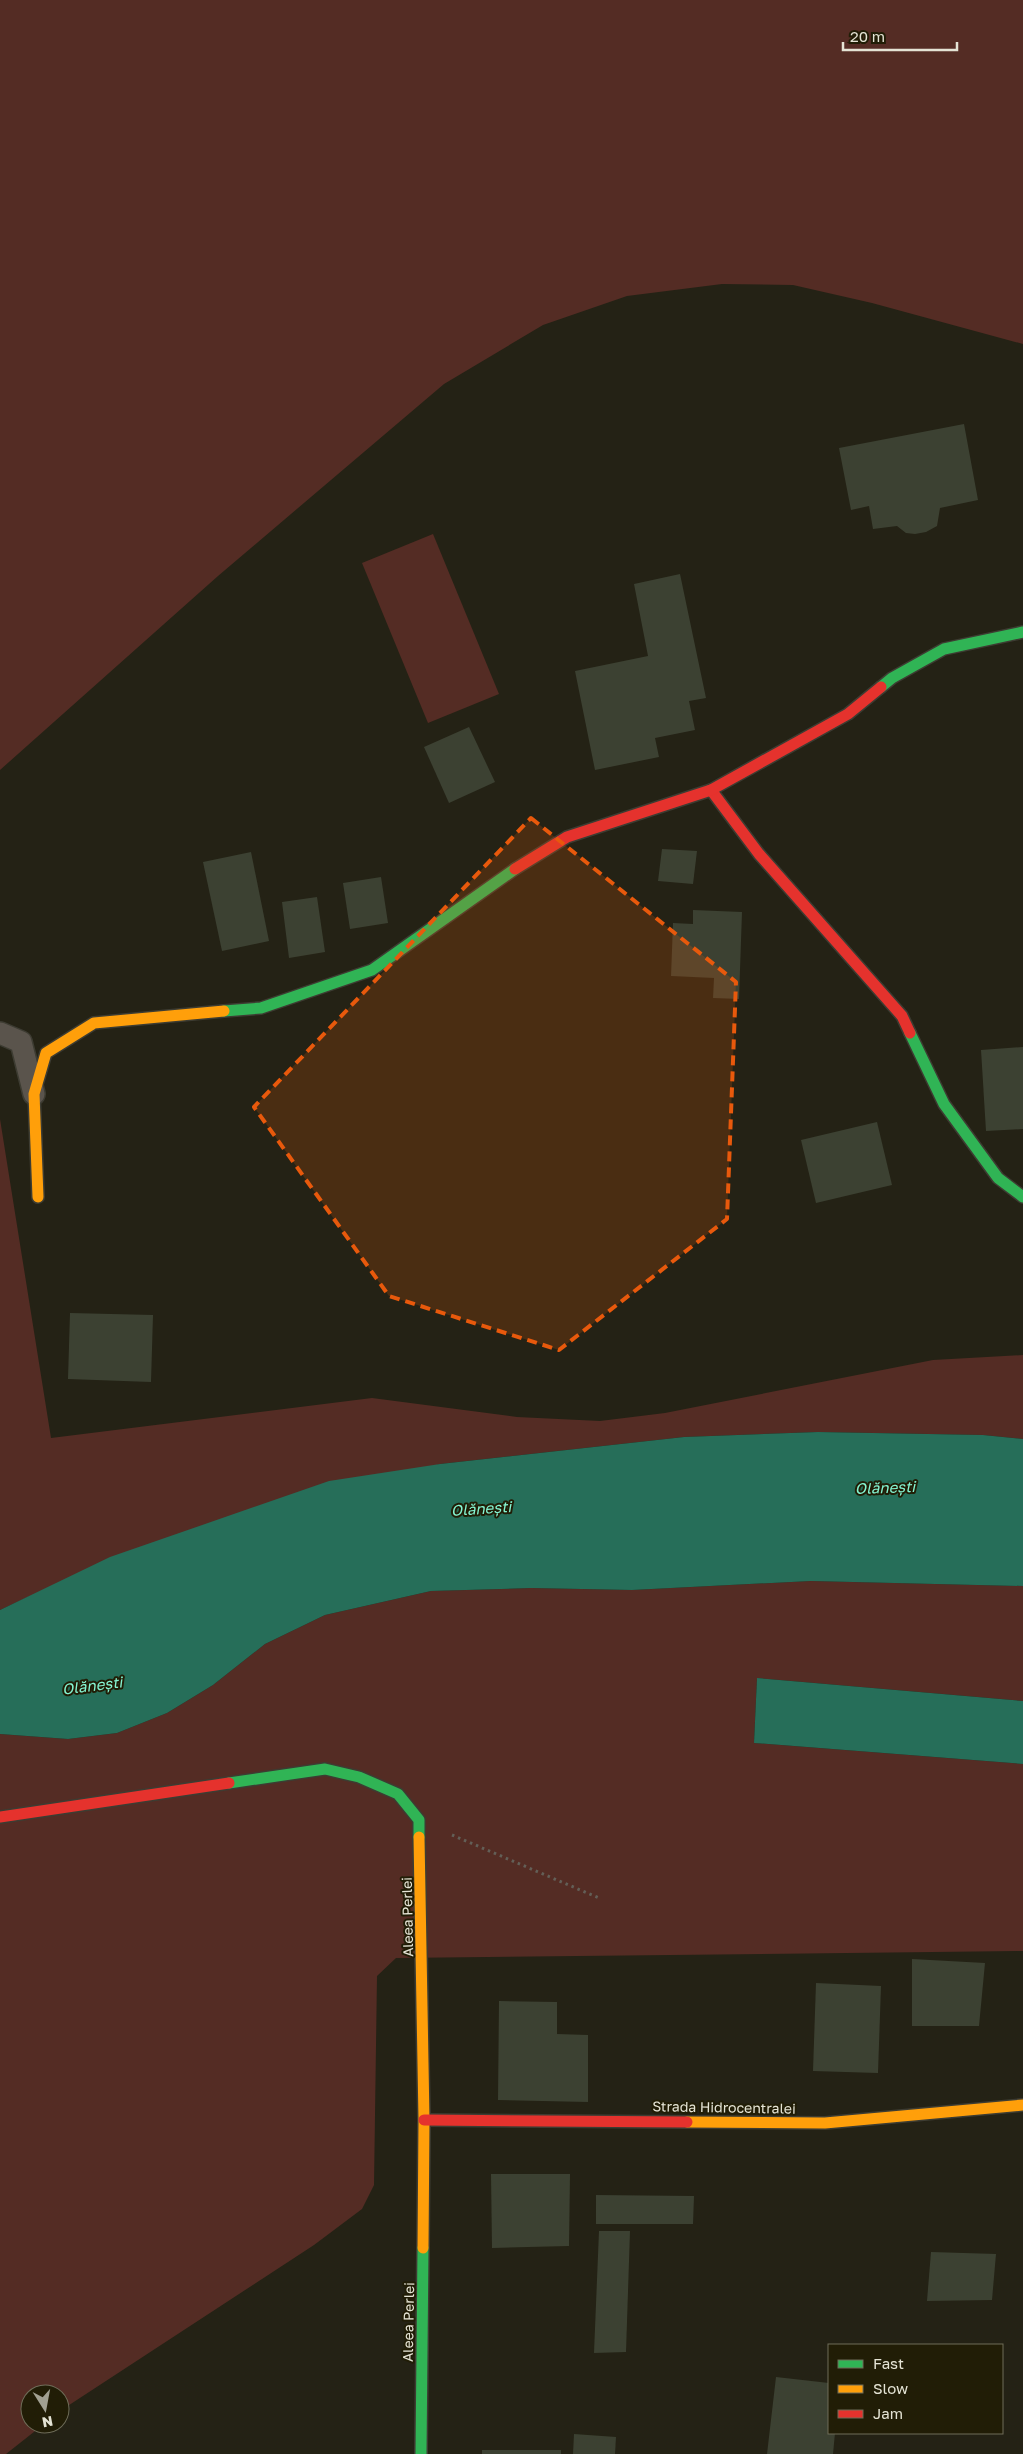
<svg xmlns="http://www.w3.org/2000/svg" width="1023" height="2454" font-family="'Golos Text',sans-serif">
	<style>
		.green { fill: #542c24 }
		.water { fill: #266e59 }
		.building { fill: #3c4132 }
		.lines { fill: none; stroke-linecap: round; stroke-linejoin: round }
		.lane-casing { stroke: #3d3c32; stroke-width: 24 }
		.fast-casing { stroke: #3d3c32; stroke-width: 14 }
		.slow-casing { stroke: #3d3c32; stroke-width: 14 }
		.jam-casing { stroke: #3d3c32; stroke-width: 14 }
		.path { stroke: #635f57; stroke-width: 3; stroke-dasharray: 2.5 4; stroke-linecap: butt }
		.lane { stroke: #5a544c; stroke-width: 21 }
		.fast { stroke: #30b455; stroke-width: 11 }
		.slow { stroke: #ff9f0a; stroke-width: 11 }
		.jam { stroke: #e5322d; stroke-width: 11 }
		.marked { fill: #e8590c; fill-opacity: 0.2; stroke: #e8590c; stroke-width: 4; stroke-dasharray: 10 6; stroke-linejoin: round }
		.labels { text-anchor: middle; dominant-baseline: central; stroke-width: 4; stroke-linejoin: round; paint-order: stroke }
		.street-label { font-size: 14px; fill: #e5e4d5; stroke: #211d06 }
		.water-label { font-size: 15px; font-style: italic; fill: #85f5d2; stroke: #211d06 }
	</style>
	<rect width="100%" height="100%" fill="#242215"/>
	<g class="green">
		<path d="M0 0H1023V344L872 303 793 285 722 284 627 296 543 325 444 384 218 576 0 770Z"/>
		<path d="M433 534 499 694 428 723 362 563Z"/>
		<path d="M0 1119 51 1438 372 1398 517 1417 600 1421 665 1413 933 1360 1023 1355V1439L983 1435 818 1432 684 1437 440 1464 28 1597 0 1610Z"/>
		<path d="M811 1581 1023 1586V1701L757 1678 754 1743 1023 1764V1951L396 1958 377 1976 374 2185 362 2209 314 2245 60 2411V2394H30V2424H44L6 2454H0V1734L68 1739 117 1733 167 1713 213 1685 265 1644 325 1615 431 1591 531 1588 632 1590Z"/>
	</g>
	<g class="water">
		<path d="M818 1432 983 1435 1023 1439V1586L811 1581 632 1590 531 1588 431 1591 325 1615 265 1644 213 1685 167 1713 117 1733 68 1739 0 1734V1610L110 1557 329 1481 440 1464 684 1437Z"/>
		<path d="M757 1678 1023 1701V1764L754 1743Z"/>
	</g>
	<g class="building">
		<path d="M964 424 978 500 940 508 937 526 926 532 915 534 906 533 897 526 873 529 869 506 851 510 839 448Z"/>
		<path d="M680 574 706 698 689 701 695 730 655 738 659 757 595 770 575 671 648 656 634 584Z"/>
		<path d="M469 727 495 782 449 803 424 747Z"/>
		<path d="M662 849 697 851 693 884 658 881Z"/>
		<path d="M251 852 269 941 222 951 203 862Z"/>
		<path d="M381 877 388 923 350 929 343 883Z"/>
		<path d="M317 897 325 952 289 958 282 902Z"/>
		<path d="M693 910 742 912 739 999 713 998 714 978 671 976 673 923 693 924Z"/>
		<path d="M1023 1047V1129L986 1131 981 1050Z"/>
		<path d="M877 1122 892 1185 816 1203 801 1140Z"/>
		<path d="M70 1313 153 1315 151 1382 68 1379Z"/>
		<path d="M912 1959 985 1963 979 2026H912Z"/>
		<path d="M816 1983 881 1986 878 2073 813 2071Z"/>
		<path d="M499 2001 557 2002V2034L588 2035V2102L498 2100Z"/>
		<path d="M491 2174H570L569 2246 492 2248Z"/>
		<path d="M596 2195 694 2196 693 2224H596Z"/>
		<path d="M599 2231H630L626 2352 594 2353Z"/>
		<path d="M931 2252 996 2254 992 2300 927 2301Z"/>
		<path d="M776 2377 829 2383V2433H835L833 2454H767Z"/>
		<path d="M574 2434 616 2437 615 2454H573Z"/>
		<rect x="482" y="2450" width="79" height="4"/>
	</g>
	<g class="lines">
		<defs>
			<path id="lane" d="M0 1033 21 1042 34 1094"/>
			<g id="fast">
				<path d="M881 687 892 678 944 649 1023 632"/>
				<path d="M224 1011 261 1008 372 970 515 869"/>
				<path d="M910 1033 944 1104 998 1178 1023 1197"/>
				<path d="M229 1783 325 1769 359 1777 398 1794 419 1820V1837"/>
				<path d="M421 2454 423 2248"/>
			</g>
			<g id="slow">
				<path d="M38 1197 34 1094 46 1053 94 1023 224 1011"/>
				<path d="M419 1837 424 2120 423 2248"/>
				<path d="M687 2122 825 2123 1023 2105"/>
			</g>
			<g id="jam">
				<path d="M711 790 759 854 902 1016 910 1033"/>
				<path d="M515 869 567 837 711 790 848 714 881 687"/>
				<path d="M0 1817 229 1783"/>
				<path d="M424 2120 687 2122"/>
			</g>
		</defs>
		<use href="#lane" class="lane-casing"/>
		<use href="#fast" class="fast-casing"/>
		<use href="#slow" class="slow-casing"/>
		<use href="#jam" class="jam-casing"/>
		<path class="path" d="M452 1835 599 1898"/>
		<use href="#lane" class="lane"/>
		<use href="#fast" class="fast"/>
		<use href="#slow" class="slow"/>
		<use href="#jam" class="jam"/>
	</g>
	<path class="marked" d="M531 818 736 982 727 1219 559 1350 389 1296 254 1107Z"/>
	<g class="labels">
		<g class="street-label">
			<text transform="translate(407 1917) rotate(-91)">Aleea Perlei</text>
			<text transform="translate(724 2107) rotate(1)">Strada Hidrocentralei</text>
			<text transform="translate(408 2322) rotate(-89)">Aleea Perlei</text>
		</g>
		<g class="water-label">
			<text transform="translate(885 1487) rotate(-2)">Olănești</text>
			<text transform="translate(481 1508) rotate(-4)">Olănești</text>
			<text transform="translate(92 1685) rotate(-7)">Olănești</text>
		</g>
	</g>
	<rect x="828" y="2344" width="175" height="90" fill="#211d06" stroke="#6f6d59"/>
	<rect x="838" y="2360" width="25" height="8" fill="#30b455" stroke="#6f6d59"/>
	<text x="873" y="2369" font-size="15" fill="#e5e4d5">Fast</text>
	<rect x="838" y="2385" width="25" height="8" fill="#ff9f0a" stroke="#6f6d59"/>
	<text x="873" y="2394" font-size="15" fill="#e5e4d5">Slow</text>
	<rect x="838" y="2410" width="25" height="8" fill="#e5322d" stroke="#6f6d59"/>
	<text x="873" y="2419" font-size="15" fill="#e5e4d5">Jam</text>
	<g transform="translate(45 2409) rotate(169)"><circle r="24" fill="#211d06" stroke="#6f6d59"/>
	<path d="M0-4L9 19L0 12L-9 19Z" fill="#a1a092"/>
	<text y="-8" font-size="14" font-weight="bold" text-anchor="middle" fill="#e5e4d5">N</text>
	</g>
	<path d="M843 42v8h114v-8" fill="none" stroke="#e5e4d5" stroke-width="2.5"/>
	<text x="850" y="42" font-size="15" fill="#e5e4d5" stroke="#211d06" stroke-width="4" paint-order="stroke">20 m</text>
</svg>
